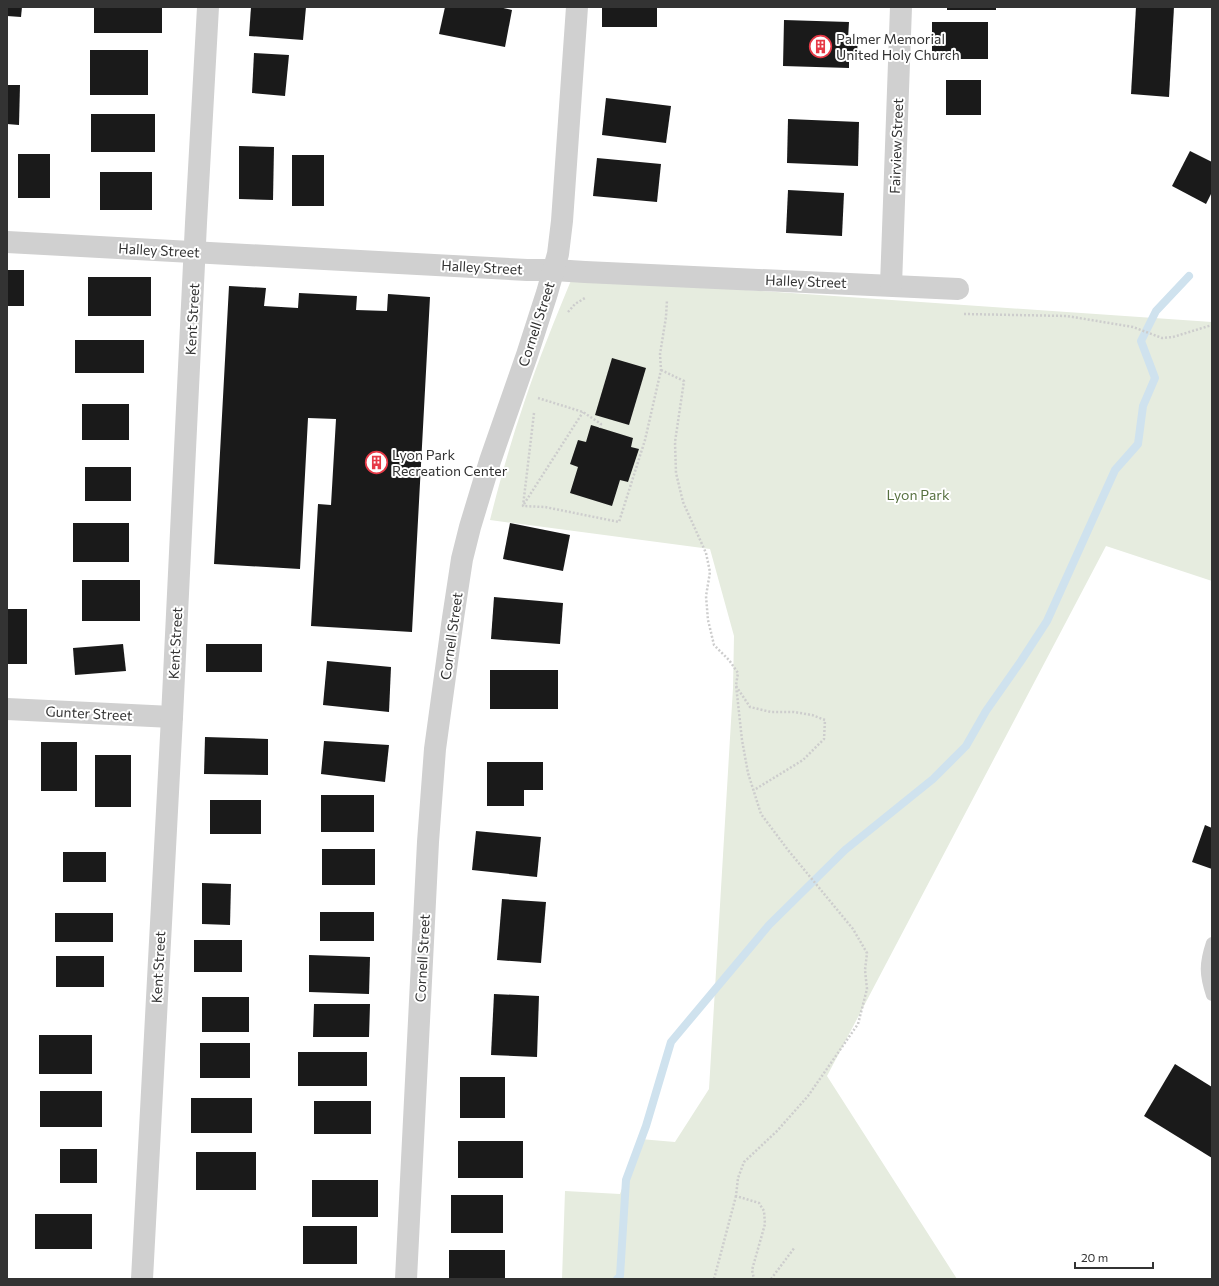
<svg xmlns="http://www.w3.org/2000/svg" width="1219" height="1286" font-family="Commissioner,sans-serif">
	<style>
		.green { fill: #e6ecdf }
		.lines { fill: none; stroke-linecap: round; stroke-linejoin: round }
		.stream { stroke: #cfe2ee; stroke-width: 8 }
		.building { fill: #1a1a1a }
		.path { stroke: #cdcdcd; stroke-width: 2.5; stroke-dasharray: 2 2; stroke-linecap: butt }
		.service { stroke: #d0d0d0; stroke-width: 12 }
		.minor { stroke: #d0d0d0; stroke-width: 22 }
		.tertiary { stroke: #d0d0d0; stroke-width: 22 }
		.labels { text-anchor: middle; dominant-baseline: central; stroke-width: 4; stroke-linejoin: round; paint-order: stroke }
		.poi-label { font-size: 14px; fill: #333; stroke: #fff; text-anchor: start }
		.street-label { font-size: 14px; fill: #333; stroke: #fff }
		.park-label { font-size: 14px; fill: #56703f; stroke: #fff }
	</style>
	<rect width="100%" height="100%" fill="#fff"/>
	<path class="green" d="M572 278 1212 322V581L1106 546 827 1076 957 1279H562L565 1191 620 1194 640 1139 675 1142 709 1089 733 688 734 636 710 549 490 520C500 480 511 441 524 403 538 361 555 319 572 278Z"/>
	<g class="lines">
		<path class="stream" d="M617 1279 620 1276 626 1180 646 1126 671 1042 769 925 845 850 933 779 966 746 986 711 1021 661 1047 621 1115 470 1138 444 1143 406 1155 378 1141 341 1156 311 1189 276"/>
	</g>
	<g class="building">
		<path d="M7 7H22L21 17 7 16Z"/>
		<rect x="94" y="7" width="68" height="26"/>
		<path d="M251 7H306L303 40 249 36Z"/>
		<path d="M445 7H499L512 10 505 47 439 34Z"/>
		<rect x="602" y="7" width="55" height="20"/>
		<rect x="947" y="7" width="49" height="3"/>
		<path d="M1136 7H1174L1169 97 1131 94Z"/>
		<path d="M784 20 849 22 848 39H858L857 53H849V68L783 66Z"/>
		<rect x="932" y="22" width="56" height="37"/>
		<rect x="90" y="50" width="58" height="45"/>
		<path d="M254 53 289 55 285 96 252 93Z"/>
		<rect x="946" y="80" width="35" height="35"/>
		<path d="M7 85H20L19 125 7 124Z"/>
		<path d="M606 98 671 106 666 143 602 135Z"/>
		<rect x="91" y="114" width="64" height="38"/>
		<path d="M788 119 859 122 858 166 787 163Z"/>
		<path d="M239 146 274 147 273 200 239 199Z"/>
		<path d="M1190 151 1212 162V192L1206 204 1172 186Z"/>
		<rect x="18" y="154" width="32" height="44"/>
		<rect x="292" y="155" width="32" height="51"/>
		<path d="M597 158 661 164 657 202 593 196Z"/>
		<rect x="100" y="172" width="52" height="38"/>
		<path d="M788 190 844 193 842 236 786 233Z"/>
		<rect x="7" y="270" width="17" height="36"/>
		<rect x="88" y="277" width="63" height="39"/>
		<path d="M229 286 266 288 264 306 298 308 299 293 357 296 356 310 387 311 388 294 430 297 412 632 311 626 318 504 331 505 336 419 308 418 300 569 214 564Z"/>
		<rect x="75" y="340" width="69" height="33"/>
		<path d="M612 358 646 368 629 425 595 415Z"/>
		<rect x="82" y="404" width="47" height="36"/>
		<path d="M591 425 633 438 631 447 639 449 628 482 620 480 612 506 570 493 578 467 570 464 578 440 586 442Z"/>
		<rect x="85" y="467" width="46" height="34"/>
		<rect x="73" y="523" width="56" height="39"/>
		<path d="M510 523 570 535 563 571 503 559Z"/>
		<rect x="82" y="580" width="58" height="41"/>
		<path d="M494 597 563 603 560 644 491 639Z"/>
		<rect x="7" y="609" width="20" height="55"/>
		<path d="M123 644 126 671 75 675 73 648Z"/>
		<rect x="206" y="644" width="56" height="28"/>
		<path d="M327 661 391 667 389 712 323 705Z"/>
		<rect x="490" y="670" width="68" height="39"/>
		<path d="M205 737 268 739V775L204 774Z"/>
		<path d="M324 741 389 745 385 782 321 774Z"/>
		<rect x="41" y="742" width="36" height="49"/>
		<rect x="95" y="755" width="36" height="52"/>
		<path d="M487 762H543V790H524V806H487Z"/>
		<rect x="321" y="795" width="53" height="37"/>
		<rect x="210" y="800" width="51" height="34"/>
		<path d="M1205 825 1212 828V869L1192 862Z"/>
		<path d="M476 831 541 837 537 877 472 870Z"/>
		<rect x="322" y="849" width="53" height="36"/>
		<rect x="63" y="852" width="43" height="30"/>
		<path d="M202 883 231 884 230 925 202 924Z"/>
		<path d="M502 899 546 902 541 963 497 960Z"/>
		<rect x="320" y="912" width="54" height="29"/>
		<rect x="55" y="913" width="58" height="29"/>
		<rect x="194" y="940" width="48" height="32"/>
		<path d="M309 955 370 957 369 994 309 992Z"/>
		<rect x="56" y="956" width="48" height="31"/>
		<path d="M494 994 539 996 537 1057 491 1055Z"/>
		<rect x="202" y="997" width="47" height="35"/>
		<path d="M314 1004H370L369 1037H313Z"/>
		<rect x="39" y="1035" width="53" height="39"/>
		<rect x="200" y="1043" width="50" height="35"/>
		<rect x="298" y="1052" width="69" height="34"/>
		<path d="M1175 1064 1212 1087V1158L1144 1116Z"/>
		<rect x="460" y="1077" width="45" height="41"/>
		<rect x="40" y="1091" width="62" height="36"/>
		<rect x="191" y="1098" width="61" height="35"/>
		<rect x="314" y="1101" width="57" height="33"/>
		<rect x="458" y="1141" width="65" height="37"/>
		<rect x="60" y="1149" width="37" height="34"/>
		<rect x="196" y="1152" width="60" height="38"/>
		<rect x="312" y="1180" width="66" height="37"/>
		<rect x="451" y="1195" width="52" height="38"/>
		<rect x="35" y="1214" width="57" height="35"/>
		<rect x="303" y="1226" width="54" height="38"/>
		<rect x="449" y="1250" width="56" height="29"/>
	</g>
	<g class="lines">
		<g class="path">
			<path d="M568 312 575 304 585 298"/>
			<path d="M964 314 1067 316 1133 327 1162 338 1173 337 1212 325"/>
			<path d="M661 370 684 381 675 442 676 473 683 502 706 553 710 572 706 596 708 620 714 645 729 660 738 673 736 685 742 740 748 773 761 814 788 850 853 929 867 953 865 970 867 989 858 1024 808 1096 777 1131 744 1162 738 1178 736 1196 759 1203 764 1211 765 1224 752 1270 754 1279"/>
			<path d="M538 398 583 412 601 424 600 428"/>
			<path d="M534 413 523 506 545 507 619 522 645 440 661 370 660 354 666 317 667 300"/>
			<path d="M524 504 583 412"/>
			<path d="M736 686 750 707 771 712H794L812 715 825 720 824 739 803 760 754 790"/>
			<path d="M714 1279 736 1196"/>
			<path d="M771 1279 795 1247"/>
		</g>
		<path class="service" d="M1212 943C1205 964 1205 974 1212 995"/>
		<g class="minor">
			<path d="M7 242 527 270H554L585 272 958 289"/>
			<path d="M891 285 901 7"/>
			<path d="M7 709 172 717"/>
			<path d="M406 1279 428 842 435 749 453 618 462 559 470 527 490 461 527 355 547 293 558 254 562 221 577 7"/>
		</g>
		<path class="tertiary" d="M142 1279 172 717 196 223 208 7"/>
	</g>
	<defs>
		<symbol id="building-ring" viewBox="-11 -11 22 22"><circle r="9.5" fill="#fff" stroke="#e63946" stroke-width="1.5"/><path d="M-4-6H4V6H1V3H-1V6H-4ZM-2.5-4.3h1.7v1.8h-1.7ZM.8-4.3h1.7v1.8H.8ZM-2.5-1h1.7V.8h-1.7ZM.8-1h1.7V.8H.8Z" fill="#e63946"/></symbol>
	</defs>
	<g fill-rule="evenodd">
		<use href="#building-ring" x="808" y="34" width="25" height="25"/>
		<use href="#building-ring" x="364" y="450" width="25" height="25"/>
	</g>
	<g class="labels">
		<g class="poi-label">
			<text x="836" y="38">Palmer Memorial<tspan x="836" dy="16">United Holy Church</tspan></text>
			<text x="392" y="454">Lyon Park<tspan x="392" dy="16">Recreation Center</tspan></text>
		</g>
		<g class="street-label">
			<text transform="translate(896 146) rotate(-88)">Fairview Street</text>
			<text transform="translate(159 250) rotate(3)">Halley Street</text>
			<text transform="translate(482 267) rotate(3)">Halley Street</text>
			<text transform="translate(806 281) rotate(2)">Halley Street</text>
			<text transform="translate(192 319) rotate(-87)">Kent Street</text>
			<text transform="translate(536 324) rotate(-72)">Cornell Street</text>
			<text transform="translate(451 636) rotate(-82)">Cornell Street</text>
			<text transform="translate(175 643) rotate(-87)">Kent Street</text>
			<text transform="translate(89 713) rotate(3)">Gunter Street</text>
			<text transform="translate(422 958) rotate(-87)">Cornell Street</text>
			<text transform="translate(158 967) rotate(-87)">Kent Street</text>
		</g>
		<g class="park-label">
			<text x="918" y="494">Lyon Park</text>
		</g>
	</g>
	<rect width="1219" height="1286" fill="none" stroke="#333333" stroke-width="16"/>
	<path d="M1075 1262v6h78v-6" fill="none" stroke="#333333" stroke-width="2"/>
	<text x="1081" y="1262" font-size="12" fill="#333333" stroke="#ffffff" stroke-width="3" paint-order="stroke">20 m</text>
</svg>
